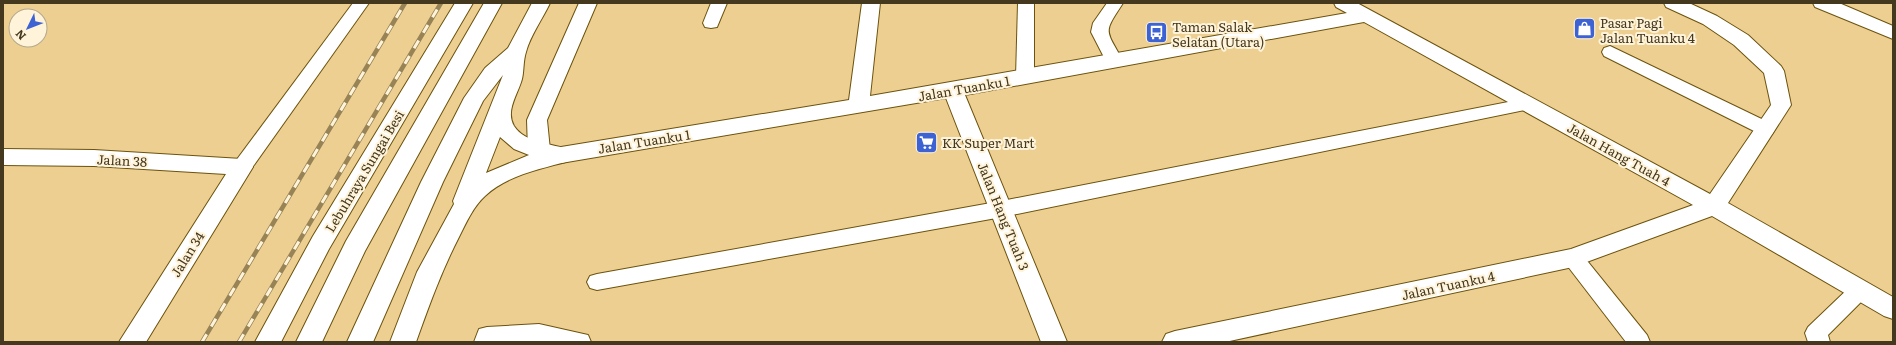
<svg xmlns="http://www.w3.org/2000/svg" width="1896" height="345" font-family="Literata,serif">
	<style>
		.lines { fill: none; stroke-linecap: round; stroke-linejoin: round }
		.lane-casing { stroke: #6c520d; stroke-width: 2 }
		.street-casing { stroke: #6c520d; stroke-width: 2 }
		.highway-casing { stroke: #6c520d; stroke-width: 2 }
		.lane { fill: #fff; fill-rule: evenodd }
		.street { fill: #fff; fill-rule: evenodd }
		.highway { fill: #fff; fill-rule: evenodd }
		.rail-casing { stroke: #978356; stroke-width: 4.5 }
		.rail { stroke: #fff3da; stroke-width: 3; stroke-dasharray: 9; stroke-linecap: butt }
		.labels { text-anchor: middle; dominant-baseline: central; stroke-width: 4; stroke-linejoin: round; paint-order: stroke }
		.poi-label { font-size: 13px; fill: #44381e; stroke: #fff3da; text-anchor: start }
		.street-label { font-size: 13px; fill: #44381e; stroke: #fff3da }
	</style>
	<rect width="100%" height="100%" fill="#edd091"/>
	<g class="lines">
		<defs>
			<g id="lane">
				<path d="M353 3H369L249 172 242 174 235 172 233 167 235 162Z"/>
				<path d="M711 3H727L717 27 711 28 705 27 703 23Z"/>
				<path d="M1018 3H1034V77L1031 81 1025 83 1019 81 1016 77Z"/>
				<path d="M1107 3H1123C1103 34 1105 28 1123 61L1120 65 1114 67 1108 65 1091 32 1093 23Z"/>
				<path d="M1610 46 1772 124 1775 129 1772 134 1766 136 1760 134 1604 56 1602 52 1604 48Z"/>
				<path d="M1529 98 1535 100 1538 104 1535 108 1002 217 597 290 590 288 587 282 590 276 597 274 1002 201Z"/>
				<path d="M1573 250 1580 252 1647 335 1650 342H1626L1566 264 1563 258 1566 252Z"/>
				<path d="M1860 281 1867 284 1870 290 1867 296 1828 335 1830 342H1808L1805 333 1808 327 1853 284Z"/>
				<path d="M539 324 588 335 591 342H474L479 329 487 327Z"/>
			</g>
			<g id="street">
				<path d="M579 3H597L547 120 550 150 547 156 539 158 531 156 528 150 527 120Z"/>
				<path d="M862 3H880L870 96 1347 13 1336 7 1334 3H1357L1710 194 1771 105 1764 73 1734 45 1703 24 1666 7 1664 3H1689L1717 16 1748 35 1781 66 1784 71 1791 105 1728 203 1893 297V319L1884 316 1712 216 1573 267 1225 342H1162L1166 334 1175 331 1571 249 1693 205 1364 22 965 95 1067 342H1041L946 98 561 163 553 161 550 155 553 149 561 147 849 100Z"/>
				<path d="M1813 3H1839L1893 26V39L1815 7Z"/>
				<path d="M3 149 94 150 242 159 250 161 253 167 146 342H119L226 174 94 166 3 165Z"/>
			</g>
			<g id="highway">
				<path d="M455 3H473L329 249 281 342H255L313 236Z"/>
				<path d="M484 3H502L365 251 322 342H296L346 241Z"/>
				<path d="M532 3H550C543 18 530 36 526 52 523 61 524 71 522 79 518 94 505 111 514 126 525 143 551 144 569 149L572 155 569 161C541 169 507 175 485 196 473 207 466 223 459 237 441 272 429 306 416 342H390L417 272 454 204 453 201 503 75 483 101 443 182 373 342H347L421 182 464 98 485 68 508 48ZM500 137 514 149 529 155 486 173Z"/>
			</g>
		</defs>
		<use href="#lane" class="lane-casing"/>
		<use href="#street" class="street-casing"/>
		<use href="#highway" class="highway-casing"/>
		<use href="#lane" class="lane"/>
		<use href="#street" class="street"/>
		<use href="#highway" class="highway"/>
		<defs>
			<g id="rail">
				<path d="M202 342 405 3"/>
				<path d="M239 342 441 3"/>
			</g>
		</defs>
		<use href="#rail" class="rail-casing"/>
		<use href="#rail" class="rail"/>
	</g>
	<defs>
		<symbol id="shop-square" viewBox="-11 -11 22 22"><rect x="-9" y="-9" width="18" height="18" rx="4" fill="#3c62d3" stroke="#fff3da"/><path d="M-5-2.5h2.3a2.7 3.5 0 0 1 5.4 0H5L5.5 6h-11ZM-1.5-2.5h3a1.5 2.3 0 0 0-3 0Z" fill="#fff"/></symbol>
		<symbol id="bus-square" viewBox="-11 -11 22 22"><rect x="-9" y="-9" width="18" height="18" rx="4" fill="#3c62d3" stroke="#fff3da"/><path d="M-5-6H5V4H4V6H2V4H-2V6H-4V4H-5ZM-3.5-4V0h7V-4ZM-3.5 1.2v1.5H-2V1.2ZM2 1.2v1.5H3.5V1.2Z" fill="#fff"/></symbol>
		<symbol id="supermarket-square" viewBox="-11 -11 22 22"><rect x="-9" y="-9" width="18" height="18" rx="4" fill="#3c62d3" stroke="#fff3da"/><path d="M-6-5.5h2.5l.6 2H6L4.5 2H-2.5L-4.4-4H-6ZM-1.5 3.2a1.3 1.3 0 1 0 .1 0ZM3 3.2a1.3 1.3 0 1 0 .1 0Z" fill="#fff"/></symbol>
	</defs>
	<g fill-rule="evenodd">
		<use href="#shop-square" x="1572" y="16" width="25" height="25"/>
		<use href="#bus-square" x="1144" y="20" width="25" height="25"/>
		<use href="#supermarket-square" x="914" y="130" width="25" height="25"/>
	</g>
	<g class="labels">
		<g class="poi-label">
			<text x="1600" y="22">Pasar Pagi<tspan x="1600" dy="15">Jalan Tuanku 4</tspan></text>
			<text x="1172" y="26">Taman Salak<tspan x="1172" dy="15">Selatan (Utara)</tspan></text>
			<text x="942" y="142">KK Super Mart</text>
		</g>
		<g class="street-label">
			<text transform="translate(964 88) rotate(-10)">Jalan Tuanku 1</text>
			<text transform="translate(644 141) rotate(-9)">Jalan Tuanku 1</text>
			<text transform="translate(1619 154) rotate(29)">Jalan Hang Tuah 4</text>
			<text transform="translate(122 160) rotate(3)">Jalan 38</text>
			<text transform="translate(364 171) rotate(-59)">Lebuhraya Sungai Besi</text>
			<text transform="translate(1004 216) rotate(68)">Jalan Hang Tuah 3</text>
			<text transform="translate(187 254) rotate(-58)">Jalan 34</text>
			<text transform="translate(1448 285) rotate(-12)">Jalan Tuanku 4</text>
		</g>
	</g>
	<rect width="1896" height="345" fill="none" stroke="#44381e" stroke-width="8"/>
	<g transform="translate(28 28) rotate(227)"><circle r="19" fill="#fff3da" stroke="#b4a88f"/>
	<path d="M0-3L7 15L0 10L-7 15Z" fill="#3c62d3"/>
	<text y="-6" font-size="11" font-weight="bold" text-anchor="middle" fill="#44381e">N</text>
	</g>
</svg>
